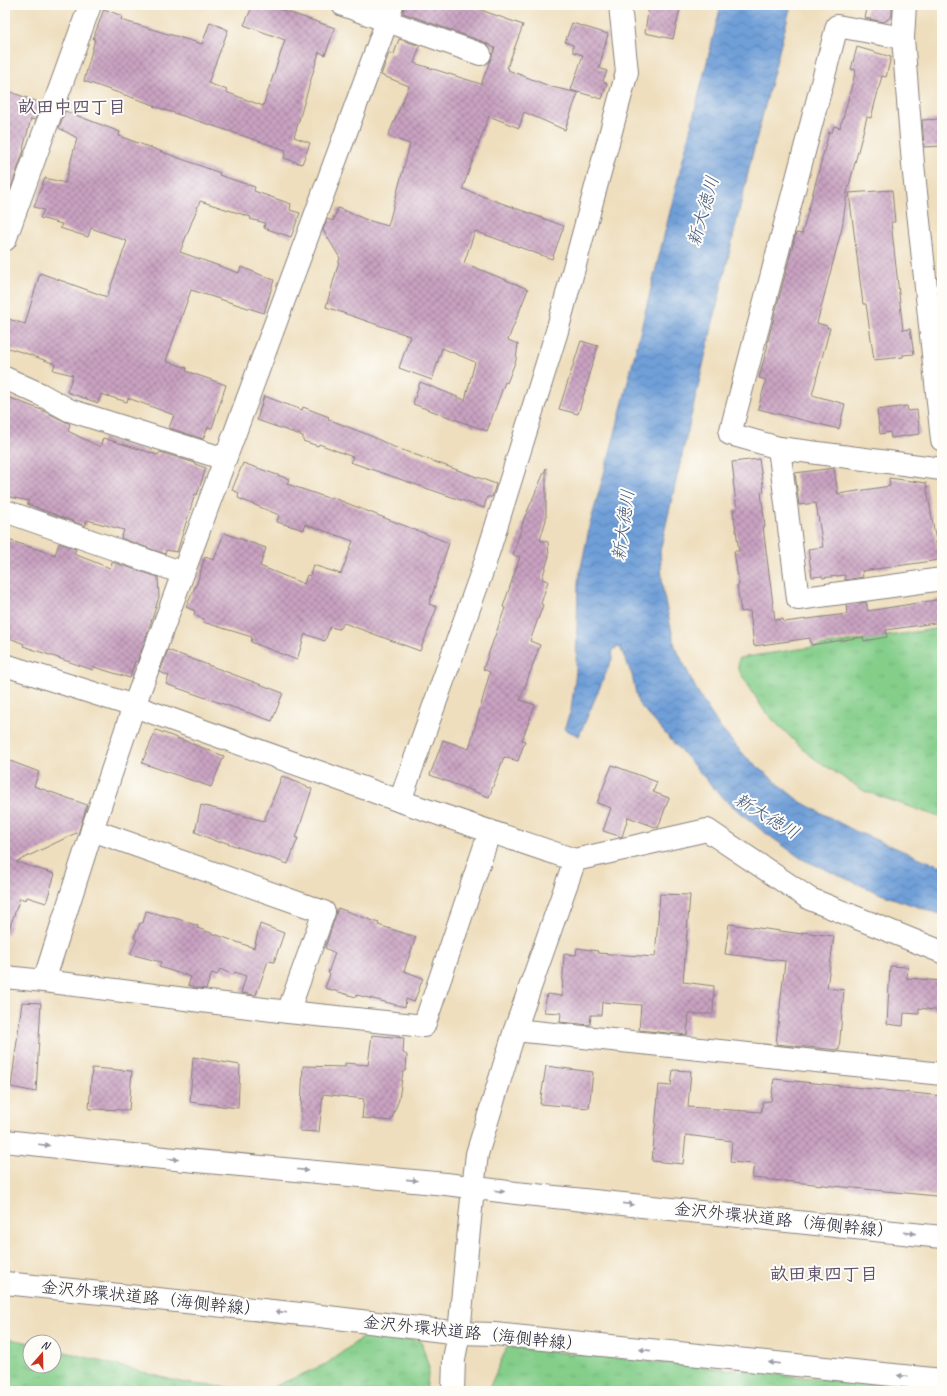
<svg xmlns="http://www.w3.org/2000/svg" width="947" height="1396" font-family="Caveat,'Klee One',sans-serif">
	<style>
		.grass { fill: url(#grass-tufts); stroke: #537862 }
		.water { fill: url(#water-waves); stroke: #48608a }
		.building { fill: url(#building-cross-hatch) }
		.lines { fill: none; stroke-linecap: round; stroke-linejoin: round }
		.minor-casing { stroke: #88807c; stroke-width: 24 }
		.tertiary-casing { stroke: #88807c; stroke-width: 24 }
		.minor { stroke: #fff; stroke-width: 22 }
		.tertiary { stroke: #fff; stroke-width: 22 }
		.oneway { fill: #9c9ca7 }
		.labels { text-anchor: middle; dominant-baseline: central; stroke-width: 4; stroke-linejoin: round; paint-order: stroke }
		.street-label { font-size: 17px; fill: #22223b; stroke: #fdfcf7 }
		.neighbourhood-label { font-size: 18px; font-weight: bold; fill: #5c4f6a; stroke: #fdfcf7 }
		.water-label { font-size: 18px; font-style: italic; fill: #455a82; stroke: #fdfcf7 }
	</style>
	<defs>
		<pattern id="grass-tufts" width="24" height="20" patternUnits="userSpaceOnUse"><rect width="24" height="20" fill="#84ce8a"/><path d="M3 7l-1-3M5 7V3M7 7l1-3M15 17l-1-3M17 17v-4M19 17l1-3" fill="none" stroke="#72b178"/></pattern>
		<pattern id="water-waves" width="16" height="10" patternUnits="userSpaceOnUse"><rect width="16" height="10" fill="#6f9fd8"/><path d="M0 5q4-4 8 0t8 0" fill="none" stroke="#5b81b0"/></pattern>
		<pattern id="building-cross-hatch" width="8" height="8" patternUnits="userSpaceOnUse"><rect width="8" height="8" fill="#c9a2c1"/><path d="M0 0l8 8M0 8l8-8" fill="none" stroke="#a3849e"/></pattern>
	</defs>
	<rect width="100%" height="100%" fill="#fdfcf7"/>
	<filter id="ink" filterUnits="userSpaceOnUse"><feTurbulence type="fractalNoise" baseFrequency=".025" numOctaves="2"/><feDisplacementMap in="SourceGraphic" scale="8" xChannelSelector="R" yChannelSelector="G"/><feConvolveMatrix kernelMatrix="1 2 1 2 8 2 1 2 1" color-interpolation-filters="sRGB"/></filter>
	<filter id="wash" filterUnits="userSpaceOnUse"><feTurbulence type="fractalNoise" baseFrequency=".012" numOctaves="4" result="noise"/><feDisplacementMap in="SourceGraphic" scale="16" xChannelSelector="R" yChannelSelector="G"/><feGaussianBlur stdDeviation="0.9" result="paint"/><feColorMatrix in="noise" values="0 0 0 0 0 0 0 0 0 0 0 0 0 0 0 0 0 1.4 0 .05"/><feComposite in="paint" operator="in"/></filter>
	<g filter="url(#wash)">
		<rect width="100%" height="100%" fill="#eedebd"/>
		<g class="grass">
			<path d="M942 628V818L864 791 809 755 765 712 738 669 739 658Z"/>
			<path d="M366 1335 421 1341 429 1368 426 1391H5V1338L30 1343V1366H54V1349L184 1383 264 1391 326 1364Z"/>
			<path d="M507 1347 942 1391H488Z"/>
		</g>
		<path class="water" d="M721 5H791L752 156 679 468 660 551 663 592 675 646 699 695 721 729 746 757 799 801 855 831 927 861 942 866V915L883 895 802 859 760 829 722 797 638 703 632 675 620 647 613 649 612 659 579 736 564 729 571 710 576 671 578 582 590 524 616 430Z"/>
		<g id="blocks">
			<g class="building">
				<path d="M253 5H267L335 28 325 55 319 52 294 137 310 143 302 164 284 158 286 150 153 106 154 105 84 81 95 39H93L104 9 122 16 121 20 202 44 210 22 228 30 208 83 227 90 226 92 263 106 285 40 244 25Z"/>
				<path d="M404 5H467L523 25 507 68H509L508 70 552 87 578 93 565 130 524 112 519 128 489 116 463 187V189L564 226 552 259 475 231 464 263 528 289 508 340 518 344 516 360 507 383 505 382 487 431 413 404 420 382 465 400 475 362 442 348 432 380 399 368 410 336 326 307 340 258 323 230 327 219 333 221 338 208 367 220 388 226 410 144 388 136 409 86 381 75 389 53 394 54 399 39 420 46 414 63 481 84 495 48 484 42 403 13Z"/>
				<path d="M649 5H681L673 39 645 33Z"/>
				<path d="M868 5H892V16L884 22 865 18Z"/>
				<path d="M572 23 608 34 599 68 607 71 603 81 607 84 602 99 571 90 583 55 573 52V45L565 42Z"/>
				<path d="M857 47 891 57 886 77 882 76 871 118 867 117 847 193 842 228 817 323 827 326V328H830L812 395 845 404 839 429 758 409 766 380 759 378 768 344H767L796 233 802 234 829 132H832L834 126 840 128 841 122H842L856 70 851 69Z"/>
				<path d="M5 90 41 103 35 120 31 119 23 149 24 150 7 199 5 198Z"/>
				<path d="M65 111 120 132 119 136 220 173 219 175 255 187 254 191 291 204 290 210 300 213 291 237 264 228 265 223 250 219 251 217 200 201 180 252 239 273 241 267 274 280 264 313 191 290 166 361 187 368 186 371 226 385 212 428 208 427 203 439 169 428 174 415 128 398 127 402 101 394 98 403 67 392 73 375 53 370 55 364 28 354 5 347V318L25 324 40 273 107 297 127 241 91 228 88 237 60 228 62 224 40 218 44 210 34 207 45 178 65 183 77 138 59 128Z"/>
				<path d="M942 119V146L924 147 922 120Z"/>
				<path d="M892 190 895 222H891L903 330 910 329 914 354 903 355V357L874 360 866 304H863L849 193Z"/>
				<path d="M581 341 598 346 589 374H590L578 414 559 409Z"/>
				<path d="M5 396 44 411 70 424 68 431 100 447 103 438 158 455 160 452 195 463V464L206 468 197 495 195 494 177 552 166 550 165 554 121 538 124 530 87 520 85 526 27 504 29 501 5 496Z"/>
				<path d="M264 396 302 410 303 407 329 417 328 419 371 436 394 447 496 484 492 497H487L484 508 350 462 353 457 319 444 318 446 303 441V436L257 420Z"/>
				<path d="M907 406 908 411 917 410 920 434 891 438 890 432 880 434 877 410Z"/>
				<path d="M759 459 764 492H761L765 527H763L775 620 783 619 784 622 847 614 846 605 866 602 868 611 942 599V622L886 630 887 637 864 641 863 637 811 645 810 638 754 646 750 611 741 612 737 585H739L734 551H739L733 510H737L733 480H734L732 462Z"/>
				<path d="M243 463 289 479 287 484 331 499V497L449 543 429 604 437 607 420 651 344 623 339 629 330 627 325 641 305 634 297 660 251 642 252 637 203 622 204 619 194 615 195 611 186 607 197 583 205 557 214 560 224 533 266 548 260 566 304 584 307 575 310 576 313 565 341 574 353 541 305 524 304 530 277 522 279 515 238 498 239 493 232 490Z"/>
				<path d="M546 468V520L540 540 548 542 549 556 542 579 548 581 541 604 543 605 530 641 540 645 520 700 535 705 522 740 525 741 518 761 504 757 489 797 430 775 443 740 469 749 490 672 483 669 505 608 503 607 520 557 513 555 524 519Z"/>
				<path d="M834 468 838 494 890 486 889 478 926 483 939 560 862 571 863 577 845 580V575L823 578 822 576 812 577 808 549 823 547 816 503 799 505 795 473Z"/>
				<path d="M5 539 55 555 59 543 76 549 74 554 110 568 112 562 158 577 159 597 145 641 137 662 135 661 130 678 94 667 93 670 23 646 24 644 5 636Z"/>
				<path d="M168 650 283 693 272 721 166 684 169 676 160 672Z"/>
				<path d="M156 730 224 756 211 787 142 763Z"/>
				<path d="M5 759 39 772 34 786 87 805 78 834 76 833 16 862 55 874 46 903 27 897 26 900 20 898 7 935 5 934Z"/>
				<path d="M612 765 657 782 653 792 669 798 658 828 628 817 622 837 603 831 611 808 597 803Z"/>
				<path d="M282 776 312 789 296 838H298L288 864 221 841 220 843 195 832 201 805 264 821Z"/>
				<path d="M660 894 690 895 683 982 714 986 713 1014H689L687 1035 639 1030 641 1005 602 1002 601 1015H591L590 1025 560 1022 561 1013 544 1012 547 994 562 996 564 954 576 955 577 948 598 951 597 953 655 957Z"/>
				<path d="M338 908 379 923 378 925 416 937 404 971 423 978 414 1002 406 999 405 1007 357 995 356 997 325 988 330 974 328 973 335 953 325 948Z"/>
				<path d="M146 911 178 919 198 926 197 928 254 948 260 924 284 933 274 962 268 961 256 995 241 993 246 976 235 972 233 975 220 969 217 975 212 973 206 989 196 988 188 985 191 977 159 967 161 962 130 954 137 940 134 938 140 923H143Z"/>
				<path d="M729 924 802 934V932L834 936 827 988 844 990 839 1050 776 1044 785 961 725 954Z"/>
				<path d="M890 966 908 967 907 978 942 981V1011L919 1008V1014L904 1013 903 1026 887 1024Z"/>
				<path d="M22 1002 41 1003 36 1092 11 1087Z"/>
				<path d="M372 1035 404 1038 403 1053 407 1055 406 1070 403 1072 399 1099 391 1121 362 1118 364 1099 323 1094 319 1132 300 1131 303 1066 345 1067V1063L368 1065Z"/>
				<path d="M193 1057 240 1065 238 1108 190 1102Z"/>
				<path d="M546 1066 593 1072 589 1108 540 1104Z"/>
				<path d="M92 1068 132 1071 129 1110 89 1109Z"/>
				<path d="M673 1070 691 1071 688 1107 761 1112 763 1102 771 1101 774 1079 942 1096V1134L936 1196 752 1178 754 1164 730 1162 732 1141 686 1135 683 1164 652 1161 659 1085 671 1086Z"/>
			</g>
		</g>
	</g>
	<g filter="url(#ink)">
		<use href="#blocks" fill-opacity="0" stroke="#88807c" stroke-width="1"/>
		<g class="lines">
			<defs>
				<g id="minor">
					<path d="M343 5 387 21 134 706 400 801 575 860"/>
					<path d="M392 5 387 21 480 54"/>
					<path d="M905 5 903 38 913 164 942 440"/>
					<path d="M5 240 90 5"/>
					<path d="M5 378 40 394 69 410 225 459"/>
					<path d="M779 448 730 434 837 26 903 38"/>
					<path d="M942 469 779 448 798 599 942 579"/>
					<path d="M5 511 183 573"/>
					<path d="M5 665 134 706 92 830 44 981"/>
					<path d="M400 801 483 569 557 331 627 72 620 5"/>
					<path d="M92 830 324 912 288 1012"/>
					<path d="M5 977 44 981 288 1012 424 1026 490 831"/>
					<path d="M515 1030 942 1074"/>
					<path d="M473 1188 477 1154 515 1030 575 860 707 830 810 899 942 952"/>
					<path d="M453 1391 454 1359 459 1333"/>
				</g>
				<g id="tertiary">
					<path d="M5 1141 121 1154 446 1184 516 1193 942 1237"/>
					<path d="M5 1283 320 1316 459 1333 494 1334 942 1380"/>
					<path d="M459 1333 473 1188"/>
				</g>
			</defs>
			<use href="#minor" class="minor-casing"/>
			<use href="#tertiary" class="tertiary-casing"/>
			<use href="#minor" class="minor"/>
			<use href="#tertiary" class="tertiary"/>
		</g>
		<defs><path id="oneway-solid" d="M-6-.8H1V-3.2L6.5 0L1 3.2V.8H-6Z"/></defs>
		<g class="oneway">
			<use href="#oneway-solid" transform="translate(44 1145) rotate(7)"/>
			<use href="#oneway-solid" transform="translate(173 1159) rotate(5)"/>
			<use href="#oneway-solid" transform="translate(303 1170) rotate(5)"/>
			<use href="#oneway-solid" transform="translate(412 1180) rotate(6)"/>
			<use href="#oneway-solid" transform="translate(499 1191) rotate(7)"/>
			<use href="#oneway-solid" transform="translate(628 1204) rotate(6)"/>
			<use href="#oneway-solid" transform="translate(910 1233) rotate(6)"/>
			<use href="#oneway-solid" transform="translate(281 1312) rotate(-174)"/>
			<use href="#oneway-solid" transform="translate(645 1350) rotate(-174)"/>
			<use href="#oneway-solid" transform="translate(774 1363) rotate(-174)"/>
			<use href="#oneway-solid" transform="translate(903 1376) rotate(-174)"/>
		</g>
	</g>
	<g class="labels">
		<g class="street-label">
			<text transform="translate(784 1220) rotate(6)">金沢外環状道路（海側幹線）</text>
			<text transform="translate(151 1298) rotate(6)">金沢外環状道路（海側幹線）</text>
			<text transform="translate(473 1333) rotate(6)">金沢外環状道路（海側幹線）</text>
		</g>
		<g class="neighbourhood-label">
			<text x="72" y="107">畝田中四丁目</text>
			<text x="824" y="1274">畝田東四丁目</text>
		</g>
		<g class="water-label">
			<text transform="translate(703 211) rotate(-74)">新大徳川</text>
			<text transform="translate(623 525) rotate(-82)">新大徳川</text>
			<text transform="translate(767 816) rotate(31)">新大徳川</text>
		</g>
	</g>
	<rect width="947" height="1396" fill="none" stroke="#fdfcf7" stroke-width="20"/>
	<g transform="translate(42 1354) rotate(20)"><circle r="19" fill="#fdfcf7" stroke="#a5a5ac"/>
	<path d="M0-3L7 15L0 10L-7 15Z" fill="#c8321e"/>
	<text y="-6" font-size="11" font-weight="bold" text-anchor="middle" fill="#22223b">N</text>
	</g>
</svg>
